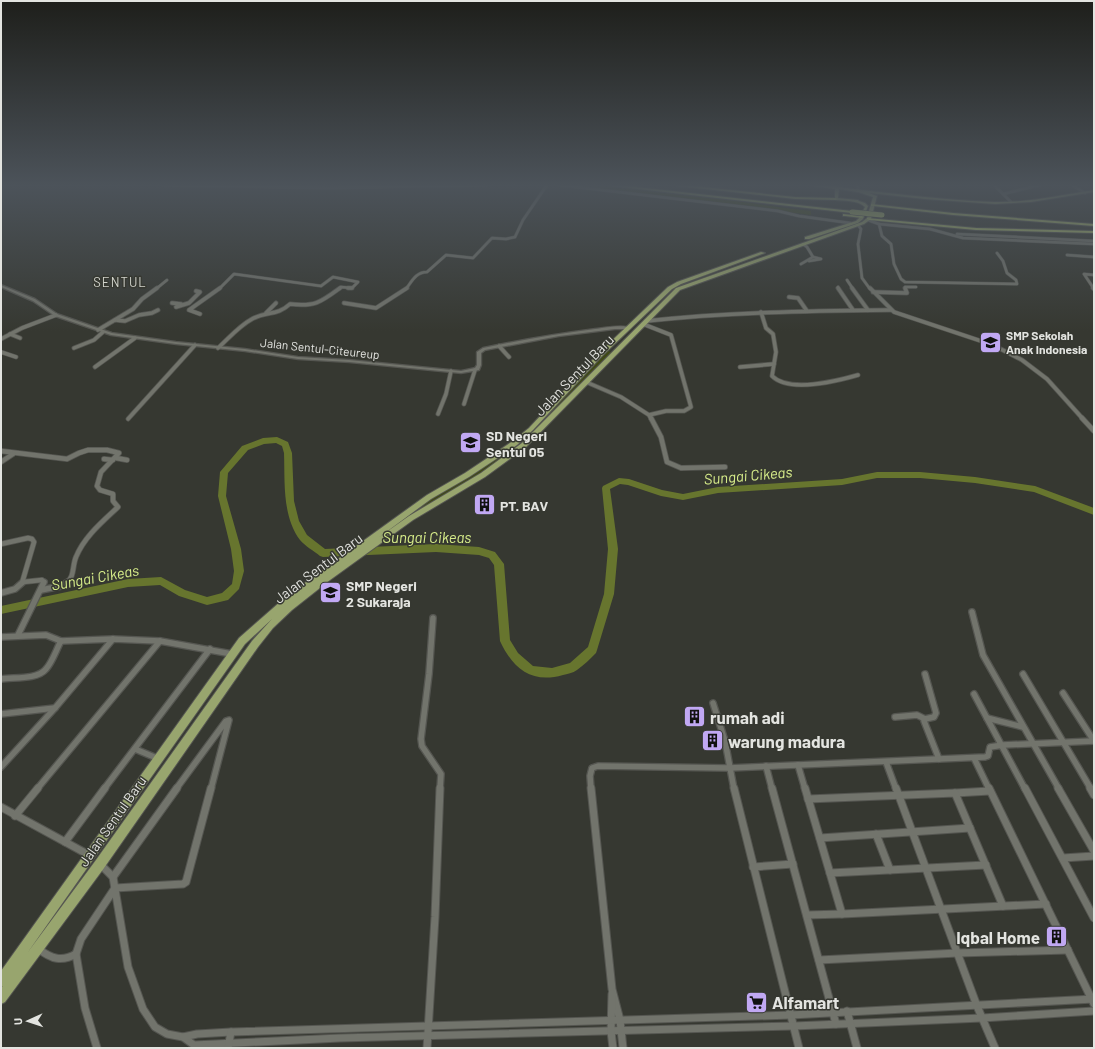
<svg xmlns="http://www.w3.org/2000/svg" width="1095" height="1049" font-family="Barlow,sans-serif">
	<style>
		.green { fill: #3f4915 }
		.lines { fill: none; stroke-linecap: round; stroke-linejoin: round }
		.river { fill: #67752e; fill-rule: evenodd }
		.minor-far4-casing { stroke: #555651; stroke-width: 3.5 }
		.minor-far3-casing { stroke: #555651; stroke-width: 5 }
		.minor-far2-casing { stroke: #555651; stroke-width: 6 }
		.minor-far1-casing { stroke: #555651; stroke-width: 8 }
		.minor-casing { stroke: #555651; stroke-width: 9 }
		.tertiary-casing { stroke: #555651; stroke-width: 2.5 }
		.primary-casing { stroke: #555651; stroke-width: 2 }
		.motorway-casing { stroke: #555651; stroke-width: 2 }
		.minor-far4 { stroke: #72746c; stroke-width: 2.5 }
		.minor-far3 { stroke: #72746c; stroke-width: 3.5 }
		.minor-far2 { stroke: #72746c; stroke-width: 4.5 }
		.minor-far1 { stroke: #72746c; stroke-width: 5.5 }
		.minor { stroke: #72746c; stroke-width: 7 }
		.tertiary { fill: #72746c; fill-rule: evenodd }
		.primary { fill: #98a56e; fill-rule: evenodd }
		.motorway { fill: #b2c56f; fill-rule: evenodd }
		.motorway-bridge-casing { stroke: #555651; stroke-width: 6; stroke-linecap: butt }
		.motorway-bridge { stroke: #b2c56f; stroke-width: 5 }
		.labels { text-anchor: middle; dominant-baseline: central; stroke-width: 3; stroke-linejoin: round; paint-order: stroke }
		.far-poi-label { font-size: 12px; font-weight: bold; fill: #e3e4e0; stroke: #363831; text-anchor: start }
		.far-street-label { font-size: 12px; fill: #e3e4e0; stroke: #363831 }
		.far-quarter-label { font-size: 13px; letter-spacing: 1px; fill: #d2d4cc; stroke: #363831 }
		.street-label { font-size: 14px; fill: #e3e4e0; stroke: #363831 }
		.poi-label { font-size: 14px; font-weight: bold; fill: #e3e4e0; stroke: #363831; text-anchor: start }
		.water-label { font-size: 15px; font-style: italic; fill: #d7ed8a; stroke: #363831 }
		.near-poi-label { font-size: 17px; font-weight: bold; fill: #e3e4e0; stroke: #363831; text-anchor: start }
	</style>
	<rect width="100%" height="100%" fill="#363831"/>
	<g class="green">
		<path d="M573 185C586 185 599 184 612 185 679 189 744 204 811 211V215Z"/>
		<path d="M606 350 615 354 524 445 404 523 401 518 515 443Z"/>
	</g>
	<g class="lines">
		<path class="river" d="M277 437 288 442 292 453 294 501 299 521 307 535 325 549 436 544 479 547 495 552 504 564 510 640 518 653 533 666 552 668 570 663 588 647 604 594 608 549 602 488 603 486 619 478 629 479 662 490 683 494 718 487 842 479 877 472H920L975 477 1035 486 1094 508V515L1034 492 975 483 920 478H877L842 485 718 493 683 500 661 496 628 485 620 484 610 489 618 549 614 594 597 650 596 653C590 659 584 665 577 670 573 673 567 674 563 675 532 684 513 669 500 641L494 565 489 558 479 555 436 552 323 557 320 556C314 551 305 546 300 540 282 516 285 482 284 453L282 446 276 443 264 444 248 450 228 473 226 496 241 549 244 571 239 589 228 600 207 605 179 596 160 585 128 587 1 614V606L128 579 161 577 185 590 207 597 222 593 232 584 234 571 231 549 218 496 220 472 242 446 263 438Z"/>
		<defs>
			<g id="minor-far4">
				<path d="M163 185 329 188 487 185"/>
				<path d="M559 185 778 211 799 216 850 223"/>
				<path d="M858 185V191"/>
				<path d="M994 185 1011 202"/>
				<path d="M1072 185 1085 193"/>
				<path d="M1003 194 1040 185"/>
				<path d="M868 220 879 224 882 236 891 244 894 264 901 279 905 282 1017 284 1016 280 1007 273 1003 261 997 253"/>
				<path d="M879 224 930 229 963 238 1094 244"/>
				<path d="M858 225 861 229 858 244 862 278 870 289"/>
				<path d="M957 234 1094 241"/>
				<path d="M1067 255 1094 257"/>
				<path d="M809 261 821 259 813 257"/>
				<path d="M801 264 813 257 807 247 803 244"/>
				<path d="M847 280 853 289"/>
				<path d="M838 287 839 289"/>
				<path d="M156 289 167 280"/>
				<path d="M219 289 234 274 321 286 333 277 358 282 352 288 341 287 339 289"/>
				<path d="M406 289C412 281 416 272 427 272L446 255 473 258 492 238 506 239 515 237 523 220 547 185"/>
				<path d="M906 289 905 287H916"/>
				<path d="M1094 289 1084 274 1094 275"/>
			</g>
			<g id="minor-far3">
				<path d="M348 288H352"/>
				<path d="M838 288 853 310"/>
				<path d="M852 288 868 310"/>
				<path d="M870 288 894 312 993 345 1022 360 1047 379 1083 419"/>
				<path d="M1093 288 1094 289"/>
				<path d="M873 292 907 293 905 288"/>
				<path d="M789 297 798 298 807 311"/>
				<path d="M172 303 181 304"/>
				<path d="M344 303 376 308 407 288"/>
				<path d="M176 307 189 303 200 292 196 291"/>
				<path d="M761 312 766 328 773 334 776 352 772 376C789 393 837 381 858 375"/>
				<path d="M266 313 276 303"/>
				<path d="M200 314 189 310 220 288"/>
				<path d="M115 320 125 321 139 315 152 313 158 310"/>
				<path d="M646 321C728 312 809 311 891 310"/>
				<path d="M643 324 671 335 691 407 684 411H666L649 415 651 419"/>
				<path d="M98 330 133 309 142 299 157 288"/>
				<path d="M10 334 20 338"/>
				<path d="M1 339 22 328 56 315"/>
				<path d="M499 346 509 357"/>
				<path d="M74 348 94 340 103 332"/>
				<path d="M218 348C229 338 239 326 252 319 267 311 277 316 290 304 315 307 321 302 340 288"/>
				<path d="M1 352 16 357"/>
				<path d="M95 367 135 338"/>
				<path d="M740 367 774 364"/>
				<path d="M586 382 621 397 649 415"/>
				<path d="M464 404 475 370"/>
				<path d="M438 414 446 394 451 371"/>
				<path d="M128 419 195 345"/>
			</g>
			<g id="minor-far2">
				<path d="M651 418 661 437 667 462 681 468 725 467"/>
				<path d="M1082 418 1094 431"/>
				<path d="M1 451 67 459 79 453 88 450H107L119 453 101 472 97 486 100 490 113 494V501L118 507C102 522 84 537 76 557 72 566 75 577 66 583"/>
				<path d="M116 458 127 460"/>
				<path d="M104 459 113 460"/>
				<path d="M1 462 13 454"/>
				<path d="M1 544 28 538 32 539 34 542 22 583"/>
				<path d="M23 582 42 580 44 583"/>
			</g>
			<g id="minor-far1">
				<path d="M41 590 61 586 68 582"/>
				<path d="M1 593 15 589 23 582"/>
				<path d="M972 612 983 655 1059 789"/>
				<path d="M433 618 429 674 421 739 422 746 441 774 440 789"/>
				<path d="M18 635 44 582"/>
				<path d="M1 637 46 635 61 641 113 639 160 641 232 654"/>
				<path d="M925 674 936 713 934 717 925 719 924 721 939 759"/>
				<path d="M1023 674 1091 789"/>
				<path d="M1 679C14 677 37 680 46 669 53 661 56 650 61 641"/>
				<path d="M1063 693 1094 741"/>
				<path d="M974 694 1025 789"/>
				<path d="M713 703 725 741 734 789"/>
				<path d="M1 714 55 708"/>
				<path d="M895 717 917 715 925 719"/>
				<path d="M987 718 1023 727"/>
				<path d="M135 749 159 759"/>
				<path d="M974 758 989 789"/>
				<path d="M886 762 896 789"/>
				<path d="M798 765 805 789"/>
				<path d="M766 766 772 789"/>
				<path d="M1 767 55 708 113 639"/>
				<path d="M37 789 160 641"/>
				<path d="M104 789 210 649"/>
				<path d="M176 789 226 721 229 720 211 789"/>
				<path d="M591 789 590 776 592 768 598 766 729 768 985 757 988 756 990 747 1003 745 1094 741"/>
			</g>
			<g id="minor">
				<path d="M591 788 612 989 620 1020 623 1048"/>
				<path d="M734 788 799 1048"/>
				<path d="M772 788 836 1024"/>
				<path d="M805 788 842 914 1046 904"/>
				<path d="M896 788 977 1006 995 1048"/>
				<path d="M989 788 1094 1004"/>
				<path d="M1025 788 1094 918"/>
				<path d="M1058 788 1094 851"/>
				<path d="M1090 788 1094 795"/>
				<path d="M955 793 990 791"/>
				<path d="M808 799 955 793 1003 906"/>
				<path d="M1 807 89 855"/>
				<path d="M15 816 38 788"/>
				<path d="M876 834 890 870"/>
				<path d="M820 838 970 828"/>
				<path d="M65 842 105 788"/>
				<path d="M1063 858 1094 856"/>
				<path d="M100 864 113 877 128 967 143 1009 155 1027 167 1034 183 1037 194 1045 340 1038 794 1026 982 1018 1094 1011"/>
				<path d="M753 867 793 864"/>
				<path d="M830 873 986 865"/>
				<path d="M113 877 177 788"/>
				<path d="M807 915 842 914"/>
				<path d="M39 949C51 959 62 962 76 954"/>
				<path d="M819 960 958 953 1068 950"/>
				<path d="M612 994 611 1031 613 1048"/>
				<path d="M847 1011 857 1048"/>
				<path d="M183 1037 197 1034 231 1032 791 1015 1094 999"/>
				<path d="M97 1048 85 1008 76 954 81 939 115 888 183 884 186 882 211 788"/>
				<path d="M228 1048 231 1032"/>
				<path d="M427 1048 435 917 440 788"/>
			</g>
			<path id="tertiary" d="M1 285 35 299 57 314 112 333 176 342 245 349 298 357 349 360 461 371 475 368 477 365V352L483 348C520 340 557 334 595 329 604 328 623 324 631 328L629 329H615L559 336 485 350 481 353V365L479 370 461 373 349 362 298 359 245 351 176 344 111 335 55 316 33 301 1 287Z"/>
			<path id="primary" d="M809 185H818C876 191 935 200 994 202 1027 203 1061 195 1094 190V192L1031 202 995 204 925 199 869 193 877 196 871 219 864 224 680 290 526 447 485 477 413 520 330 580 292 610 273 628 258 647 104 868 5 1002 1 1004V988L3 986 1 987V971L239 638 288 595 427 495 465 473 513 441 529 428 598 354 668 287 677 282 761 252 765 253 681 284 672 289 602 356 533 430 517 445 469 477 431 499 378 538 409 516 481 473 522 443 676 288 862 222 867 218 873 197 858 192 839 189 838 198 858 200 859 201 865 203 868 206 863 219 858 223 809 239H805V237L856 221 859 218 865 207C858 200 844 201 835 200V189ZM272 619 252 641 96 860 28 952 245 644Z"/>
			<g id="motorway">
				<path d="M609 185H619L852 211 854 212 852 213 611 186Z"/>
				<path d="M675 185H685L795 197 836 198 838 199 836 200 795 199 677 186Z"/>
				<path d="M871 204 953 213 1094 224V226L953 215 873 206H871Z"/>
				<path d="M843 214 862 216 864 217 862 218 845 216H843Z"/>
				<path d="M867 218 976 228 1094 231V233L976 230 869 220 867 219Z"/>
			</g>
		</defs>
		<use href="#minor-far4" class="minor-far4-casing"/>
		<use href="#minor-far3" class="minor-far3-casing"/>
		<use href="#minor-far2" class="minor-far2-casing"/>
		<use href="#minor-far1" class="minor-far1-casing"/>
		<use href="#minor" class="minor-casing"/>
		<use href="#tertiary" class="tertiary-casing"/>
		<use href="#primary" class="primary-casing"/>
		<use href="#motorway" class="motorway-casing"/>
		<use href="#minor-far4" class="minor-far4"/>
		<use href="#minor-far3" class="minor-far3"/>
		<use href="#minor-far2" class="minor-far2"/>
		<use href="#minor-far1" class="minor-far1"/>
		<use href="#minor" class="minor"/>
		<use href="#tertiary" class="tertiary"/>
		<use href="#primary" class="primary"/>
		<use href="#motorway" class="motorway"/>
		<defs>
			<path id="motorway-bridge" d="M852 212 882 215"/>
		</defs>
		<use href="#motorway-bridge" class="motorway-bridge-casing"/>
		<use href="#motorway-bridge" class="motorway-bridge"/>
	</g>
	<linearGradient id="sky" x2="0" y2="1"><stop stop-color="#1e1f1b"/><stop offset="0.56" stop-color="#4c535a"/><stop offset="1" stop-color="#4c535a" stop-opacity="0"/></linearGradient>
	<rect width="1095" height="331" fill="url(#sky)"/>
	<defs>
		<symbol id="school-square" viewBox="-11 -11 22 22"><rect x="-9" y="-9" width="18" height="18" rx="4" fill="#c1a8f3" stroke="#363831"/><path d="M0-5L7-2L0 1L-7-2ZM-4 1L0 2.5L4 1V4Q0 6-4 4Z" fill="#111"/></symbol>
		<symbol id="building-square" viewBox="-11 -11 22 22"><rect x="-9" y="-9" width="18" height="18" rx="4" fill="#c1a8f3" stroke="#363831"/><path d="M-4-6H4V6H1V3H-1V6H-4ZM-2.5-4.3h1.7v1.8h-1.7ZM.8-4.3h1.7v1.8H.8ZM-2.5-1h1.7V.8h-1.7ZM.8-1h1.7V.8H.8Z" fill="#111"/></symbol>
		<symbol id="supermarket-square" viewBox="-11 -11 22 22"><rect x="-9" y="-9" width="18" height="18" rx="4" fill="#c1a8f3" stroke="#363831"/><path d="M-6-5.5h2.5l.6 2H6L4.5 2H-2.5L-4.4-4H-6ZM-1.5 3.2a1.3 1.3 0 1 0 .1 0ZM3 3.2a1.3 1.3 0 1 0 .1 0Z" fill="#111"/></symbol>
	</defs>
	<g fill-rule="evenodd">
		<use href="#school-square" x="978" y="330" width="25" height="25"/>
		<use href="#school-square" x="458" y="430" width="25" height="25"/>
		<use href="#building-square" x="472" y="492" width="25" height="25"/>
		<use href="#school-square" x="318" y="580" width="25" height="25"/>
		<use href="#building-square" x="682" y="704" width="25" height="25"/>
		<use href="#building-square" x="700" y="728" width="25" height="25"/>
		<use href="#building-square" x="1044" y="924" width="25" height="25"/>
		<use href="#supermarket-square" x="744" y="990" width="25" height="25"/>
	</g>
	<g class="labels">
		<g class="far-poi-label">
			<text x="1006" y="335">SMP Sekolah<tspan x="1006" dy="14">Anak Indonesia</tspan></text>
		</g>
		<g class="far-street-label">
			<text transform="translate(320 348) rotate(6)">Jalan Sentul-Citeureup</text>
		</g>
		<g class="far-quarter-label">
			<text x="120" y="282">SENTUL</text>
		</g>
		<g class="street-label">
			<text transform="translate(574 375) rotate(-46)">Jalan Sentul Baru</text>
			<text transform="translate(318 568) rotate(-37)">Jalan Sentul Baru</text>
			<text transform="translate(112 821) rotate(-55)">Jalan Sentul Baru</text>
		</g>
		<g class="poi-label">
			<text x="486" y="435">SD Negeri<tspan x="486" dy="16">Sentul 05</tspan></text>
			<text x="500" y="505">PT. BAV</text>
			<text x="346" y="585">SMP Negeri<tspan x="346" dy="16">2 Sukaraja</tspan></text>
		</g>
		<g class="water-label">
			<text transform="translate(748 475) rotate(-5)">Sungai Cikeas</text>
			<text x="427" y="537">Sungai Cikeas</text>
			<text transform="translate(95 577) rotate(-10)">Sungai Cikeas</text>
		</g>
		<g class="near-poi-label">
			<text x="710" y="717">rumah adi</text>
			<text x="728" y="741">warung madura</text>
			<text x="1040" y="937" text-anchor="end">Iqbal Home</text>
			<text x="772" y="1002">Alfamart</text>
		</g>
	</g>
	<rect width="1095" height="1049" fill="none" stroke="#e3e4e0" stroke-width="4"/>
	<g transform="translate(28 1021) rotate(267)" stroke="#363831" stroke-width="3" paint-order="stroke">
	<path d="M0-3L7 15L0 10L-7 15Z" fill="#e3e4e0"/>
	<text y="-6" font-size="11" font-weight="bold" text-anchor="middle" fill="#e3e4e0">U</text>
	</g>
</svg>
